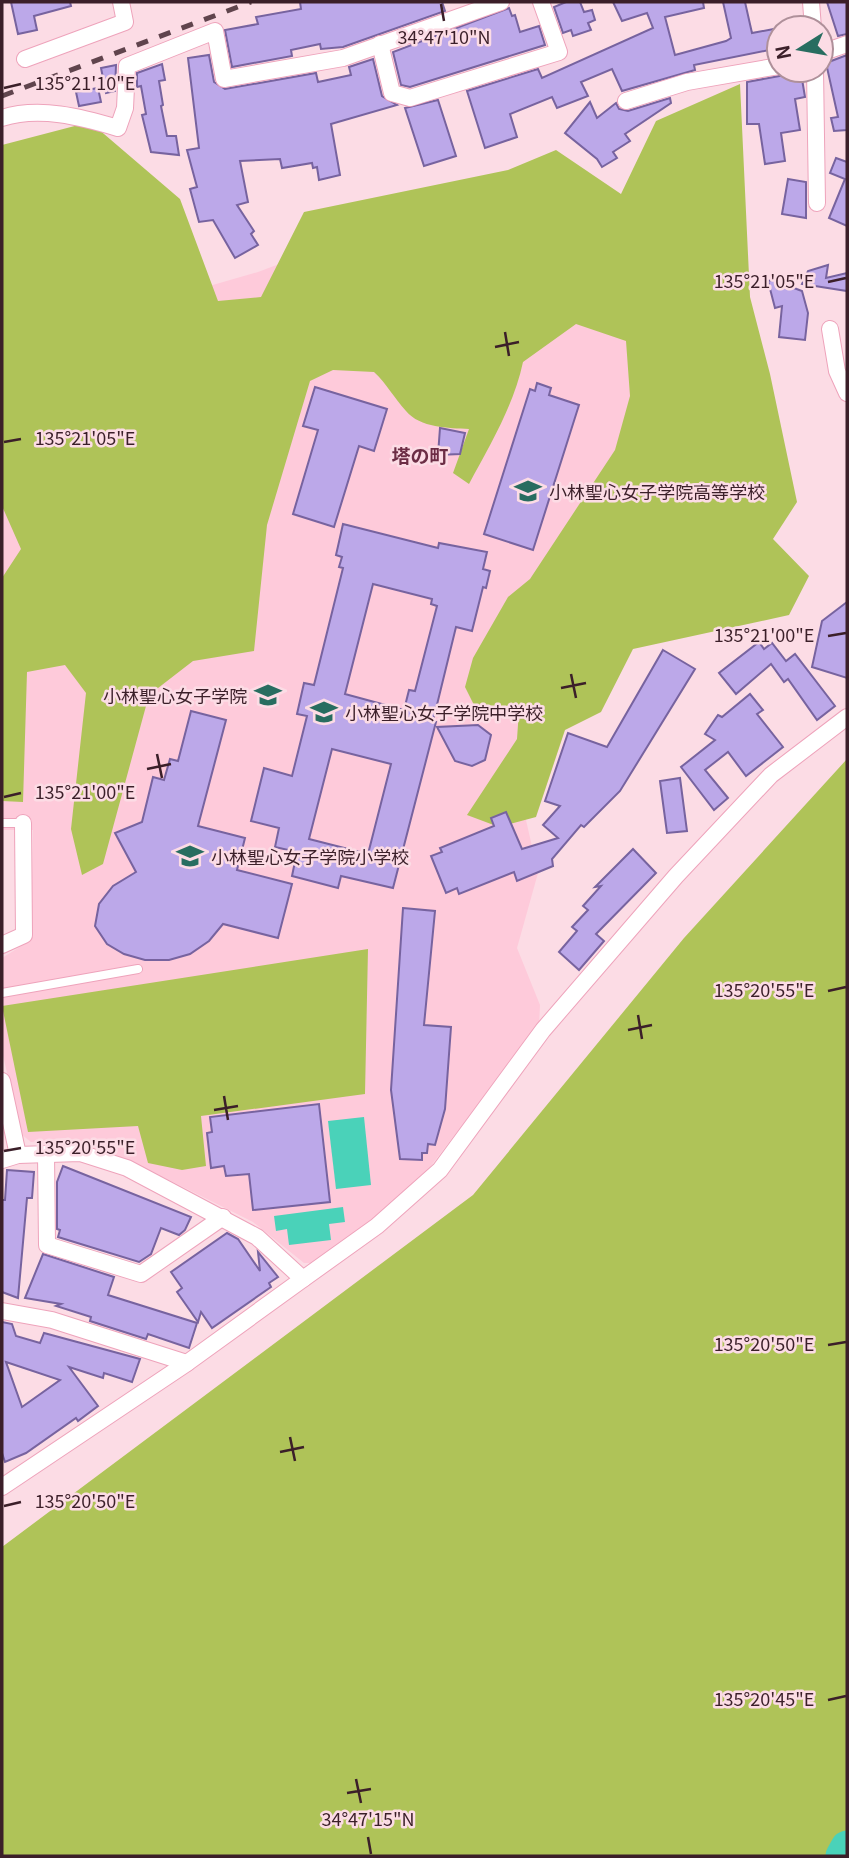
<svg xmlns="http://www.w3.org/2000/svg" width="849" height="1858" font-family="Georgia,'Noto Sans JP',serif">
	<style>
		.built { fill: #fecada }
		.green { fill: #afc358 }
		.water { fill: #4ad2b9 }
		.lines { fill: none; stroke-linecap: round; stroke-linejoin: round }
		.river { stroke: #4ad2b9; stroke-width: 33 }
		.building { fill: #bca8e9; stroke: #77639f; stroke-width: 2; fill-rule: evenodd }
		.lane-casing { stroke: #eea3bb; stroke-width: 10 }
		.street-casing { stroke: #eea3bb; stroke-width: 18 }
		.lane { stroke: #fff; stroke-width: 8 }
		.street { stroke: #fff; stroke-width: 16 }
		.rail { stroke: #60444d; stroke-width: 5; stroke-dasharray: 12 12; stroke-linecap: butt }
		.ticks { fill: none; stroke: #3b1f29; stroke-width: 2.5 }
		.labels { text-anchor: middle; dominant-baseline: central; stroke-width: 5; stroke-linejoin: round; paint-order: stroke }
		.poi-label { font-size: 18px; fill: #3b1f29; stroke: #fcdce5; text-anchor: start }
		.neighbourhood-label { font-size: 19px; font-weight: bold; fill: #6c2d45; stroke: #fcdce5 }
		.ticks-label { font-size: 18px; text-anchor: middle; fill: #3b1f29; stroke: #fcdce5; stroke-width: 5; stroke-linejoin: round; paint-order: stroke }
	</style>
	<rect width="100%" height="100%" fill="#fcdce5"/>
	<path class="built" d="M2 162 185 293 258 272 319 249 502 328 648 314 660 389 518 749 526 820 538 873 517 948 540 1005 539 1025 420 1180 320 1263H304L253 1222 131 1161 65 1138 31 1142 21 1134 2 1051V958L31 940 33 830H2Z"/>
	<g class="green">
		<path d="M740 84 750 297 770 374 797 502 773 539 809 576 789 615 633 649 601 712 565 730 536 817 499 827 467 815 517 739 519 710 479 715 465 687 473 658 508 597 530 579 615 450 630 396 626 341 576 324 523 362C514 405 490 445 469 484L453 473 469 429C449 428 420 428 406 411 394 398 387 384 374 372L333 370 310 381 267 525 254 651 193 661 149 695 103 864 82 875 71 829 86 693 65 665 27 672 23 802 2 801V578L21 549 2 506V145L90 122 180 199 218 301 261 297 304 212 508 170 556 150 621 194 656 121Z"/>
		<path d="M847 759V1856H2V1547L473 1195 684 938Z"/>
		<path d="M368 949 365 1094 201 1116 206 1166 182 1170 148 1163 138 1126 28 1132 2 1006Z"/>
	</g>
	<g class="water">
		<path d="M364 1117 371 1185 336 1189 328 1121Z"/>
		<path d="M343 1207 345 1222 329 1224 331 1240 289 1245 287 1229 276 1231 274 1216Z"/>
	</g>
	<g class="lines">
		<path class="river" d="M842 1856 847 1847"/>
	</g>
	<g class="building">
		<path d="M11 2H70L71 6 34 16 37 30 18 34Z"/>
		<path d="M300 2H442L445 11 343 47 321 49 320 44 291 50 292 56 232 67 225 30 258 24 256 17 301 9Z"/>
		<path d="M566 2H580L584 12 592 10 595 20 588 23 591 30 573 36 571 30 563 33 554 7Z"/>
		<path d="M613 2H703L704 8 665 17 675 55 726 41 731 38 723 2H745L752 33 779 28V48L694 65 695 70 622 91 612 69 581 82 588 96 557 108 552 97 510 114 517 137 485 148 467 91 538 69 542 78 653 28 647 13 622 21Z"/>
		<path d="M827 2H847V34L838 36Z"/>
		<path d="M509 8 512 16 515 15 520 32 539 26 545 45 410 87 401 85 393 52Z"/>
		<path d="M209 55 214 82 225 89 316 73 318 82 351 75 349 67 373 59 382 96 397 105 331 124 340 175 319 180 317 167 313 168 312 163 282 168 280 159 240 161 248 202 237 205 254 231 251 234 258 245 235 258 213 220 199 222 190 189 197 187 187 150 199 148 188 58Z"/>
		<path d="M847 55V130L834 131 831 118 838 117 826 63Z"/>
		<path d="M162 64 165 80 159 81 163 105 161 106 167 136H176L179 155 151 152 142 115 146 114 141 86 137 87V73Z"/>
		<path d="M116 65 115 91 106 93 101 68Z"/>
		<path d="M796 73 797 80 802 79 805 97 795 99 800 130 781 133 785 161 765 164 759 124H747V82Z"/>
		<path d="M98 88 101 102 79 106 76 92Z"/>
		<path d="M670 98 671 103 625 134 630 141 613 152 617 158 602 167 597 159 565 133 590 102 597 118 616 103 619 109 628 111Z"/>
		<path d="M438 100 456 156 424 166 405 108Z"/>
		<path d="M836 158 847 162V226L829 218 845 179 830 173Z"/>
		<path d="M788 179 806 182V218L782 214Z"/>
		<path d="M828 265 826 278 847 273V291L802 284 808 271Z"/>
		<path d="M796 274 794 288 802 291 808 313 805 340 779 337 782 306 775 308 768 281Z"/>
		<path d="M537 383 551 388 549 395 579 405 533 550 484 534 530 389 535 391Z"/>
		<path d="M315 387 387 409 374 451 359 446 334 527 293 514 318 430 303 426Z"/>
		<path d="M440 428 465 433 460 454 438 455Z"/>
		<path d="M343 524 438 548 439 543 487 552 483 569 490 571 486 588 483 587 472 631 456 627 433 721 436 722 393 888 341 876 338 888 292 876 297 852 275 847 279 828 251 821 264 768 292 776 307 716 297 714 304 683 314 685 343 568 339 567 342 557 336 555ZM373 584 432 599 431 604 437 606 415 691 409 690 404 710 345 694ZM332 749 391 764 368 854 309 839Z"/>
		<path d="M847 602V678L812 667 822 621Z"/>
		<path d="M759 642 764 649 772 643 786 661 795 654 835 706 817 720 788 679 784 682 771 664 736 694 719 673Z"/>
		<path d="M663 650 695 669 620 791 584 827 581 825 552 859 553 866 517 881 514 872 459 894 457 888 446 893 431 856 442 852 440 848 494 826 491 818 506 812 522 849 558 838 543 825 560 806 545 801 568 733 607 747Z"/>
		<path d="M750 694 763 710 757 714 783 747 746 776 728 752 705 770 728 798 714 810 681 767 715 740 705 734 718 715 722 717Z"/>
		<path d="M191 711 226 720 198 826 245 838 237 870 292 884 278 938 223 924 209 941 190 954 169 960H145L124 954 107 944 95 926 99 904 113 886 136 872 115 833 142 822 153 777 164 780 170 759 178 761Z"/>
		<path d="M478 725 491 735 485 760 472 766 455 761 437 727Z"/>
		<path d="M680 778 687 831 667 833 660 781Z"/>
		<path d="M633 849 656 873 596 934 604 941 579 970 559 952 577 931 572 927 588 910 583 906 601 886 595 887Z"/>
		<path d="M403 908 435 911 424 1025 451 1027 445 1109 435 1145 428 1144 427 1153H422V1160L400 1159 391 1090Z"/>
		<path d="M319 1104 330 1202 253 1210 249 1174 226 1176 224 1166 211 1168 207 1133 212 1132 210 1117Z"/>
		<path d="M63 1166 191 1217 185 1230 179 1235 161 1228 151 1254 139 1262 58 1237 60 1230 57 1229V1182Z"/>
		<path d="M7 1170 34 1172 32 1198H27L18 1298 2 1292V1200H5Z"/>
		<path d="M227 1233 238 1239 260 1271 258 1252 278 1277 269 1283 271 1287 212 1328 201 1312 198 1322 177 1292 182 1288 171 1272Z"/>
		<path d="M43 1254 114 1277 108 1295 197 1323 189 1348 148 1334 146 1339 90 1321 91 1317 56 1306 61 1304 25 1298Z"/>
		<path d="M2 1322 12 1324 16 1336 40 1343 44 1333 140 1359 132 1382 104 1373 103 1378 69 1367 98 1406 78 1421 76 1418 26 1453 5 1462 2 1453ZM6 1362 60 1380 22 1407Z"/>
	</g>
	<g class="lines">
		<defs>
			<g id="lane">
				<path d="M2 823H23"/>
				<path d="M2 993 138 969"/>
			</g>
			<g id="street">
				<path d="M811 2 813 28"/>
				<path d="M380 44 392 93 410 98 559 52 541 2"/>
				<path d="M821 53 847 44"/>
				<path d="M25 59 125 22 121 2"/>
				<path d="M815 70 817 203"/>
				<path d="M626 101 687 82 779 66"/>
				<path d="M2 118C39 106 81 117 118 128L125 108 127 66 215 31 224 79 343 58 501 2"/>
				<path d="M830 329 837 371 847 393"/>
				<path d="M2 945 24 935 23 823"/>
				<path d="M2 1081 18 1155"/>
				<path d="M46 1154 47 1245 141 1274 223 1217"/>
				<path d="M2 1160 18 1155 80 1153 127 1168 257 1237 303 1279"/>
				<path d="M2 1311 52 1320 187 1363"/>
				<path d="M2 1487 187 1363 303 1279 377 1226 440 1170 543 1030 676 876 771 775 847 717"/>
			</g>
		</defs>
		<use href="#lane" class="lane-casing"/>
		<use href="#street" class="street-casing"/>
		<use href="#lane" class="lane"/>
		<use href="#street" class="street"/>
		<path class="rail" d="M2 96 251 2"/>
	</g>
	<path class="ticks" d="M441 4 444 21M4 88 21 84M828 282 846 278M505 332 509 356M495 347 519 342M4 442 21 439M828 636 846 633M571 674 576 698M561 688 586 683M157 754 162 778M147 769 171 764M4 797 21 793M828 991 846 987M638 1015 642 1039M628 1030 652 1025M224 1096 228 1120M214 1110 238 1106M4 1151 21 1148M828 1345 846 1342M290 1437 295 1461M280 1452 304 1447M4 1506 21 1502M828 1700 846 1696M356 1779 361 1803M347 1793 371 1789M368 1837 371 1854"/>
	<defs>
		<symbol id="school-bare" viewBox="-9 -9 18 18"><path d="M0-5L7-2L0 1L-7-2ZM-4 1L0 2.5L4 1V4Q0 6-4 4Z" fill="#286d60" stroke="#fcdce5" stroke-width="2.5" paint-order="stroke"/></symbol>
	</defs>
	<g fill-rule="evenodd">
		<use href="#school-bare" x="509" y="472" width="38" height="38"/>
		<use href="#school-bare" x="249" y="676" width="38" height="38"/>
		<use href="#school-bare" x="305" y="693" width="38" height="38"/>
		<use href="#school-bare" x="171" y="837" width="38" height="38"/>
	</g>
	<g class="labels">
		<g class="poi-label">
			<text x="549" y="491">小林聖心女子学院高等学校</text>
			<text x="247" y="695" text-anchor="end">小林聖心女子学院</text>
			<text x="345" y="712">小林聖心女子学院中学校</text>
			<text x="211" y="856">小林聖心女子学院小学校</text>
		</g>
		<g class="neighbourhood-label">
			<text x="420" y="454">塔の町</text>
		</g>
	</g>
	<g class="ticks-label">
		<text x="444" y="44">34°47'10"N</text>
		<text x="85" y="90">135°21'10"E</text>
		<text x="764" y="288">135°21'05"E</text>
		<text x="85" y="445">135°21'05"E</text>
		<text x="764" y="642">135°21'00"E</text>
		<text x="85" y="799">135°21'00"E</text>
		<text x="764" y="997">135°20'55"E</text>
		<text x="85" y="1154">135°20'55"E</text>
		<text x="764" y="1351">135°20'50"E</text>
		<text x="85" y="1508">135°20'50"E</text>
		<text x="764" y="1706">135°20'45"E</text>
		<text x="368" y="1826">34°47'15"N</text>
	</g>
	<rect width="849" height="1858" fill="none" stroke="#3b1f29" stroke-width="7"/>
	<g transform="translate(800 49) rotate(259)"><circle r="33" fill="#fcdce5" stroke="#af909a" stroke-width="2"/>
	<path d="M0-5L12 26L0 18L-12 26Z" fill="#286d60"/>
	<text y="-10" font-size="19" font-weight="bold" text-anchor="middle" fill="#3b1f29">N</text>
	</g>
</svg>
